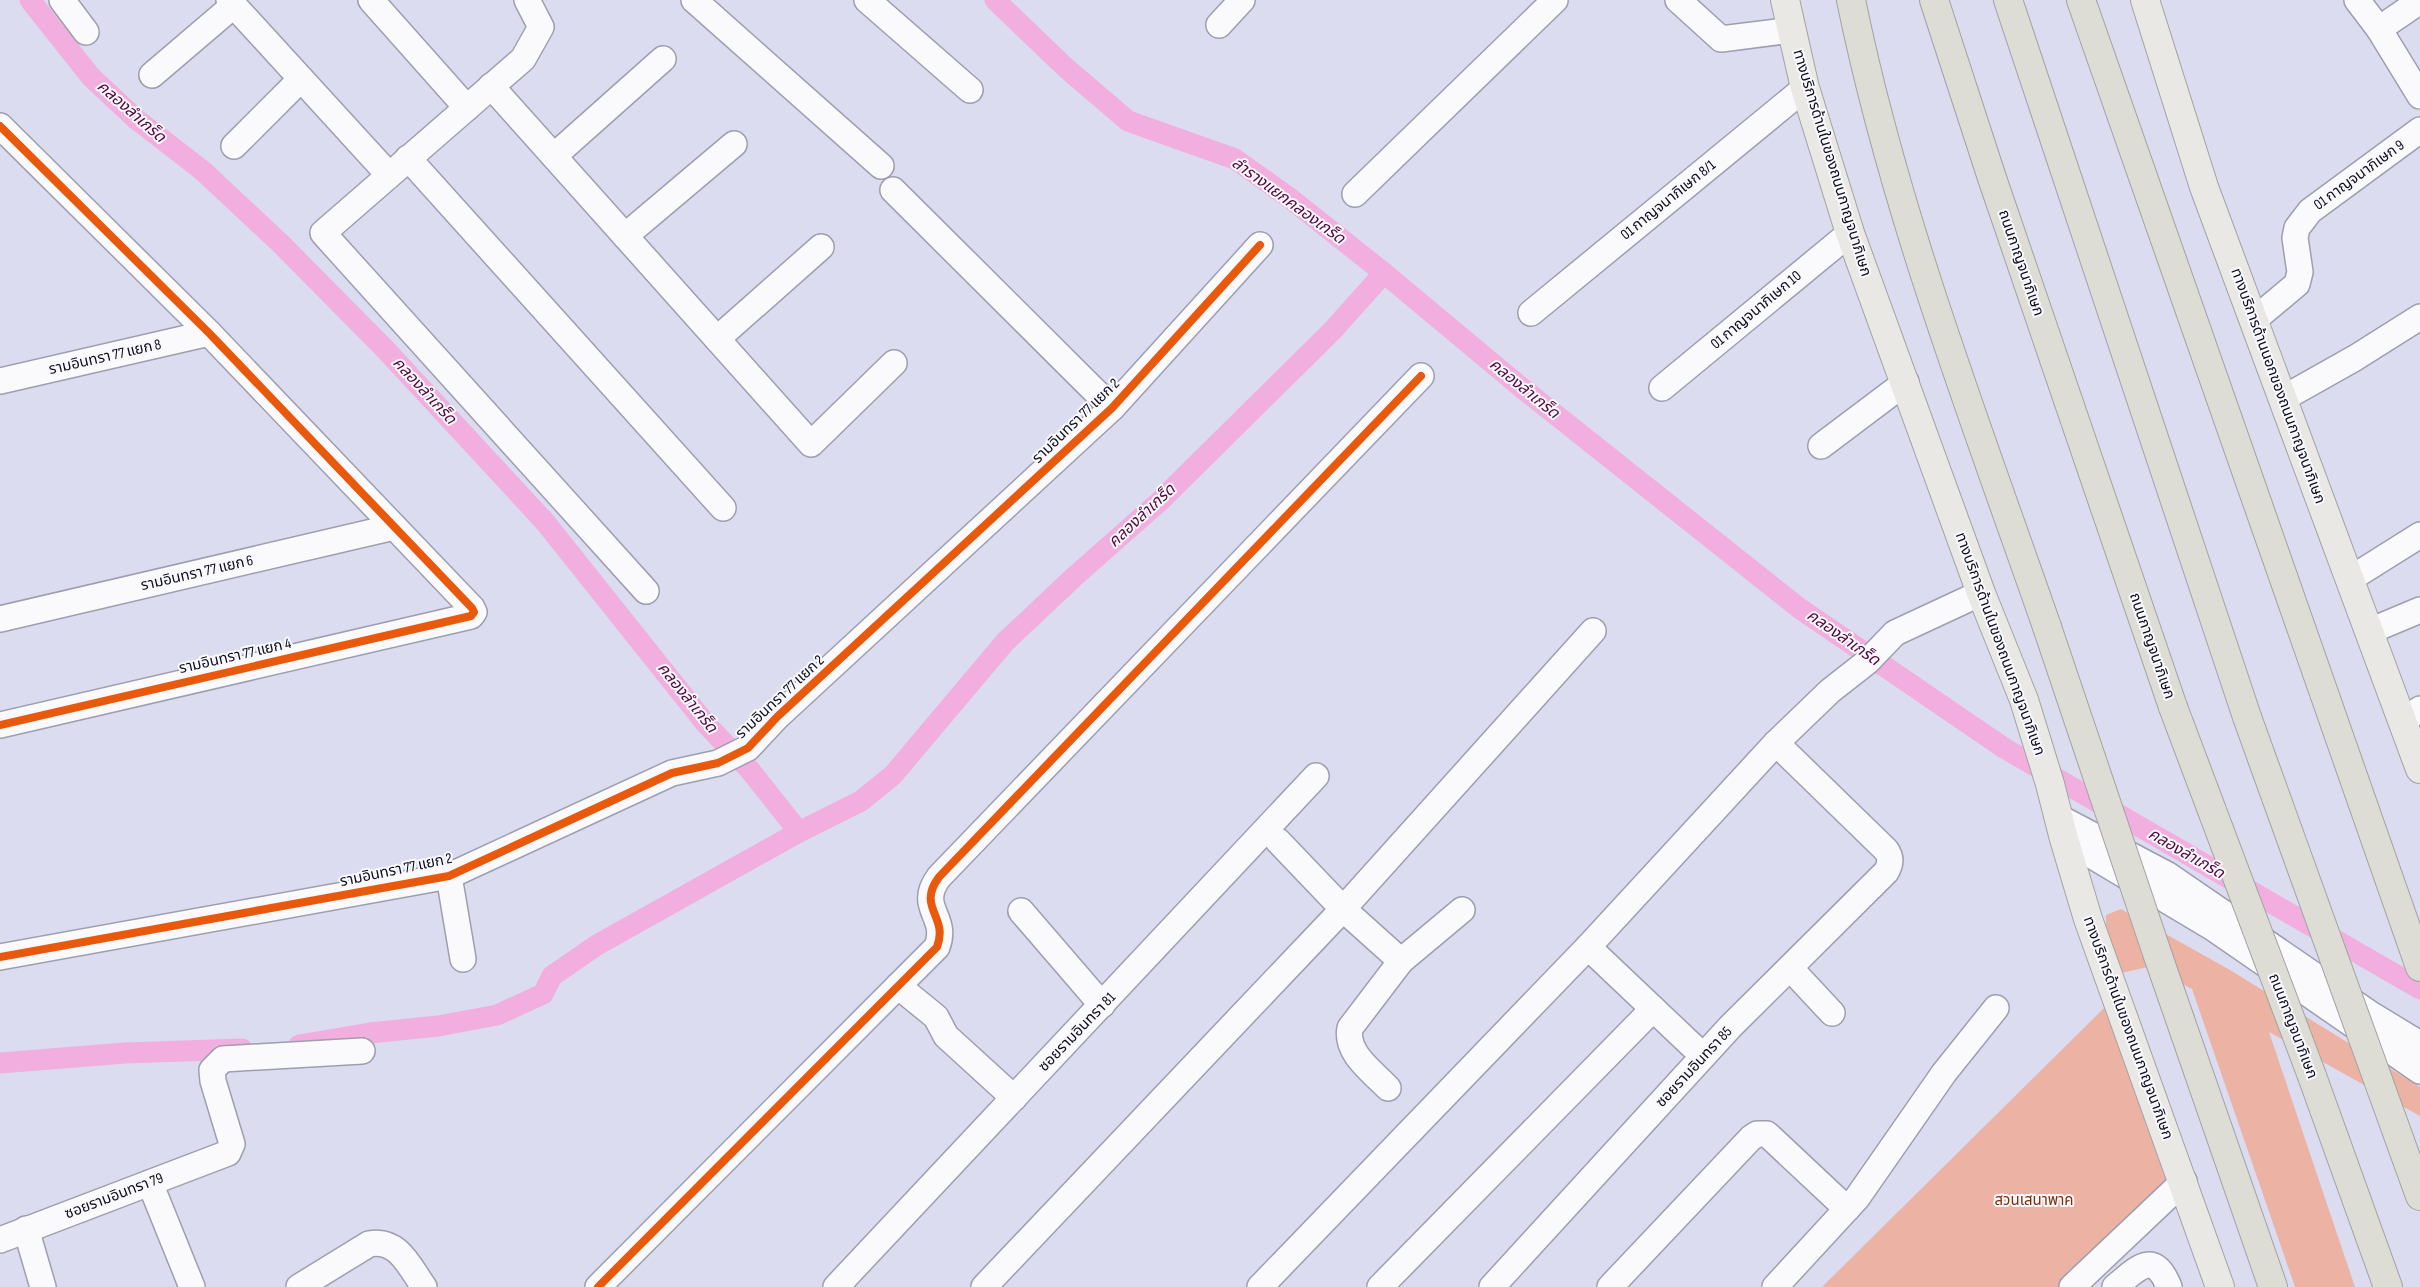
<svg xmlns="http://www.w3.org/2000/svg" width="2420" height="1287" font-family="'Sofia Sans Condensed','Noto Sans Thai',sans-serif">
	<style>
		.green { fill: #ecb3a5 }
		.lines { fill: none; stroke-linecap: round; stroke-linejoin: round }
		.canal { stroke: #f1aede; stroke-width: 21 }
		.minor-casing { stroke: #9e9eaf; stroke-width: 28 }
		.major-casing { stroke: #a3a2a2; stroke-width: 30 }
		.highway-casing { stroke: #a3a2a2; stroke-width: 30 }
		.minor { stroke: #fafafd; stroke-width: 25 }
		.major { stroke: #e9e8e5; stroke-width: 28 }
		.highway { stroke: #dddcd5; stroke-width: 28 }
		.highway-bridge-casing { stroke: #a3a2a2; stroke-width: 30; stroke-linecap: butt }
		.highway-bridge { stroke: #dddcd5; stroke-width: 28 }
		.cycleway-casing { stroke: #f8f8fd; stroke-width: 11 }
		.cycleway { stroke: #e8590c; stroke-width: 8 }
		.labels { text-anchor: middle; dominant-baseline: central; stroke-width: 4; stroke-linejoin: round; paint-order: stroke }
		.street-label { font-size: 15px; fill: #0d0d1c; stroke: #f8f8fd }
		.park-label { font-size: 15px; fill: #7e2e05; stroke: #f8f8fd }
		.water-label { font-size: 16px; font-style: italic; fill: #51063d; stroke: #f8f8fd }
	</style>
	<rect width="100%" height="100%" fill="#dbdcf0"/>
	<g class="green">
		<path d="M2121 909 2230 970 2420 1087V1116L2269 1032 2355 1287H2295L2192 989 2148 967 2121 973 2106 928V915Z"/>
		<path d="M2104 1008 2174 1181 2070 1287H1822Z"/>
	</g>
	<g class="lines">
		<g class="canal">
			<path d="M30 0 91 77 136 119 203 171 281 244 385 349 545 522 706 724 749 769 799 832 861 801 893 775 1005 642 1074 577 1159 502 1332 331 1384 273 1522 388 1799 608 2004 748 2420 989"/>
			<path d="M995 0 1066 68 1128 121 1235 159 1291 199 1384 273"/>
			<path d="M299 1045 370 1033 438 1026 497 1015 543 994 552 976 597 945 799 832"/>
			<path d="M0 1063 125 1053 242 1049"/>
		</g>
		<defs>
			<g id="minor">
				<path d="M62 0 86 32"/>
				<path d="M229 0 389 175"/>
				<path d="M371 0 467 108"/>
				<path d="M527 0 541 27 523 59 323 233 646 591"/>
				<path d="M694 0 881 166"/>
				<path d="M867 0 970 90"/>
				<path d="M1678 0 1721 39 1792 30"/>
				<path d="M2357 0 2379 29"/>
				<path d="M2420 1 2379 29 2420 96"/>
				<path d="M1219 25 1242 0"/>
				<path d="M152 75 234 5"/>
				<path d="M491 86 811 444 894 363"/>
				<path d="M0 126 209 333 472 608 474 612 471 616 0 725"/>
				<path d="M234 146 301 79"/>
				<path d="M554 156 663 59"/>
				<path d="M408 158 723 508"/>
				<path d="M893 190 1112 408"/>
				<path d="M1355 194 1555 0"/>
				<path d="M625 236 734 144"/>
				<path d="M1531 313 1805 88"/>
				<path d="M2254 320 2297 284 2300 272 2295 238 2297 228 2310 211 2420 130"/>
				<path d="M717 339 821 247"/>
				<path d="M0 381 209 333"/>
				<path d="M1662 388 1850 233"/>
				<path d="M2282 399 2355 358 2420 317"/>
				<path d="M1821 446 1906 382"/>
				<path d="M2350 579 2420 535"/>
				<path d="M0 619 394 527"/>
				<path d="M2370 631 2420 610"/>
				<path d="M2403 721 2420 709"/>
				<path d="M2060 818 2168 875 2372 1015 2420 1044"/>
				<path d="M2064 839 2213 928 2420 1071"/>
				<path d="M1278 841 1343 909 1401 961"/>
				<path d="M449 876 463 959"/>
				<path d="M1021 911 1102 1005"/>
				<path d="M1588 947 1703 1056"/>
				<path d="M0 957 449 876 672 773 718 763 748 748 777 717 1112 408 1260 245"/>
				<path d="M1790 968 1832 1013"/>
				<path d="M898 986 936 1017 946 1036 1014 1098"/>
				<path d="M1388 1088C1372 1071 1345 1053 1350 1028L1401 961 1462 910"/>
				<path d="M150 1183 192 1287"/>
				<path d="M26 1229 43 1287"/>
				<path d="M0 1240 228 1153 232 1144 213 1081 212 1070 223 1059 362 1051"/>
				<path d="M299 1287 369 1244C398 1238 409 1266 424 1287"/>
				<path d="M598 1287 937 947C949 916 916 908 939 877L1421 376"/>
				<path d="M836 1287 1316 776"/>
				<path d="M984 1287 1343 909 1593 631"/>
				<path d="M1260 1287 1588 947 1776 743 1830 691 1867 662 1895 633 1981 593"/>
				<path d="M1380 1287 1653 1009"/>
				<path d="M1492 1287 1730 1027 1886 872C1891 864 1891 857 1886 850L1776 743"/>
				<path d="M1610 1287 1751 1138 1757 1134H1767L1847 1209"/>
				<path d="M1775 1287 1857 1198 1944 1073 1996 1008"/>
				<path d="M2072 1287 2184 1181"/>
				<path d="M2115 1287C2138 1268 2154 1249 2169 1287"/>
			</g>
			<g id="major">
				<path d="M1785 0 1805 88 1850 233 1981 593 2024 700 2050 784 2064 839 2088 919 2220 1287"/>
				<path d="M2145 0 2204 187 2420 769"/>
			</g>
			<g id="highway">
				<path d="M1851 0C1895 215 1975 420 2047 627"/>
				<path d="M1934 0 1992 178 2173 707"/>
				<path d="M2008 0 2247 717"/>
				<path d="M2081 0 2420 967"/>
				<path d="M2158 956 2273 1287"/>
				<path d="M2312 1076 2388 1287"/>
				<path d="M2378 1080 2420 1196"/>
			</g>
		</defs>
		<use href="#minor" class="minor-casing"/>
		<use href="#major" class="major-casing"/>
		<use href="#highway" class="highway-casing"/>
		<use href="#minor" class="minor"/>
		<use href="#major" class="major"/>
		<use href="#highway" class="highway"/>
		<defs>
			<g id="highway-bridge">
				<path d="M2047 627 2158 956"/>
				<path d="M2173 707 2312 1076"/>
				<path d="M2247 717 2378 1080"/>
			</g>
		</defs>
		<use href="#highway-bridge" class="highway-bridge-casing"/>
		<use href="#highway-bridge" class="highway-bridge"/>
		<defs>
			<g id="cycleway">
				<path d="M0 126 209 333 472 608 474 612 471 616 0 725"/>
				<path d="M0 957 449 876 672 773 718 763 748 748 777 717 1112 408 1260 245"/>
				<path d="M598 1287 937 947C949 916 916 908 939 877L1421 376"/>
			</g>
		</defs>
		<use href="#cycleway" class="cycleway-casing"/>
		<use href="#cycleway" class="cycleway"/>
	</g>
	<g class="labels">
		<g class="street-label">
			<text transform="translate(1832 163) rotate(73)">ทางบริการด้านในของถนนกาญจนาภิเษก</text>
			<text transform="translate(2359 175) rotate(-36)">01 กาญจนาภิเษก 9</text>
			<text transform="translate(1668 200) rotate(-39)">01 กาญจนาภิเษก 8/1</text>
			<text transform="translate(2021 263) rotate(71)">ถนนกาญจนาภิเษก</text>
			<text transform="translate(1756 310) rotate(-40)">01 กาญจนาภิเษก 10</text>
			<text transform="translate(105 357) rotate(-13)">รามอินทรา 77 แยก 8</text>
			<text transform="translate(2278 386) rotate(70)">ทางบริการด้านนอกของถนนกาญจนาภิเษก</text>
			<text transform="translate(1076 421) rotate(-44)">รามอินทรา 77 แยก 2</text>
			<text transform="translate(197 573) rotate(-13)">รามอินทรา 77 แยก 6</text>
			<text transform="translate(2000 644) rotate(70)">ทางบริการด้านในของถนนกาญจนาภิเษก</text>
			<text transform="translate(2152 646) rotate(71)">ถนนกาญจนาภิเษก</text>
			<text transform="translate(235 656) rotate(-13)">รามอินทรา 77 แยก 4</text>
			<text transform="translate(780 697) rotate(-43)">รามอินทรา 77 แยก 2</text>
			<text transform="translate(396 870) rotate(-12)">รามอินทรา 77 แยก 2</text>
			<text transform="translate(2293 1026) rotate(69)">ถนนกาญจนาภิเษก</text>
			<text transform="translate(2128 1028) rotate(70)">ทางบริการด้านในของถนนกาญจนาภิเษก</text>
			<text transform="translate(1077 1032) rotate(-46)">ซอยรามอินทรา 81</text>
			<text transform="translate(1694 1067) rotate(-47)">ซอยรามอินทรา 85</text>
			<text transform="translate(114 1196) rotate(-21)">ซอยรามอินทรา 79</text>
		</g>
		<g class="park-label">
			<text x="2034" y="1200">สวนเสนาพาค</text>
		</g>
		<g class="water-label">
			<text transform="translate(131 112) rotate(41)">คลองลำเกร็ด</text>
			<text transform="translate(1288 201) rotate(36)">ลำรางแยกคลองเกร็ด</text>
			<text transform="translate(1524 389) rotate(39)">คลองลำเกร็ด</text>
			<text transform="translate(424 391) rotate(47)">คลองลำเกร็ด</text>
			<text transform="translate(1142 516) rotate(-43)">คลองลำเกร็ด</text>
			<text transform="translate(1843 638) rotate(35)">คลองลำเกร็ด</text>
			<text transform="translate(687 698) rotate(51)">คลองลำเกร็ด</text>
			<text transform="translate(2186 854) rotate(30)">คลองลำเกร็ด</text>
		</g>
	</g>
</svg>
